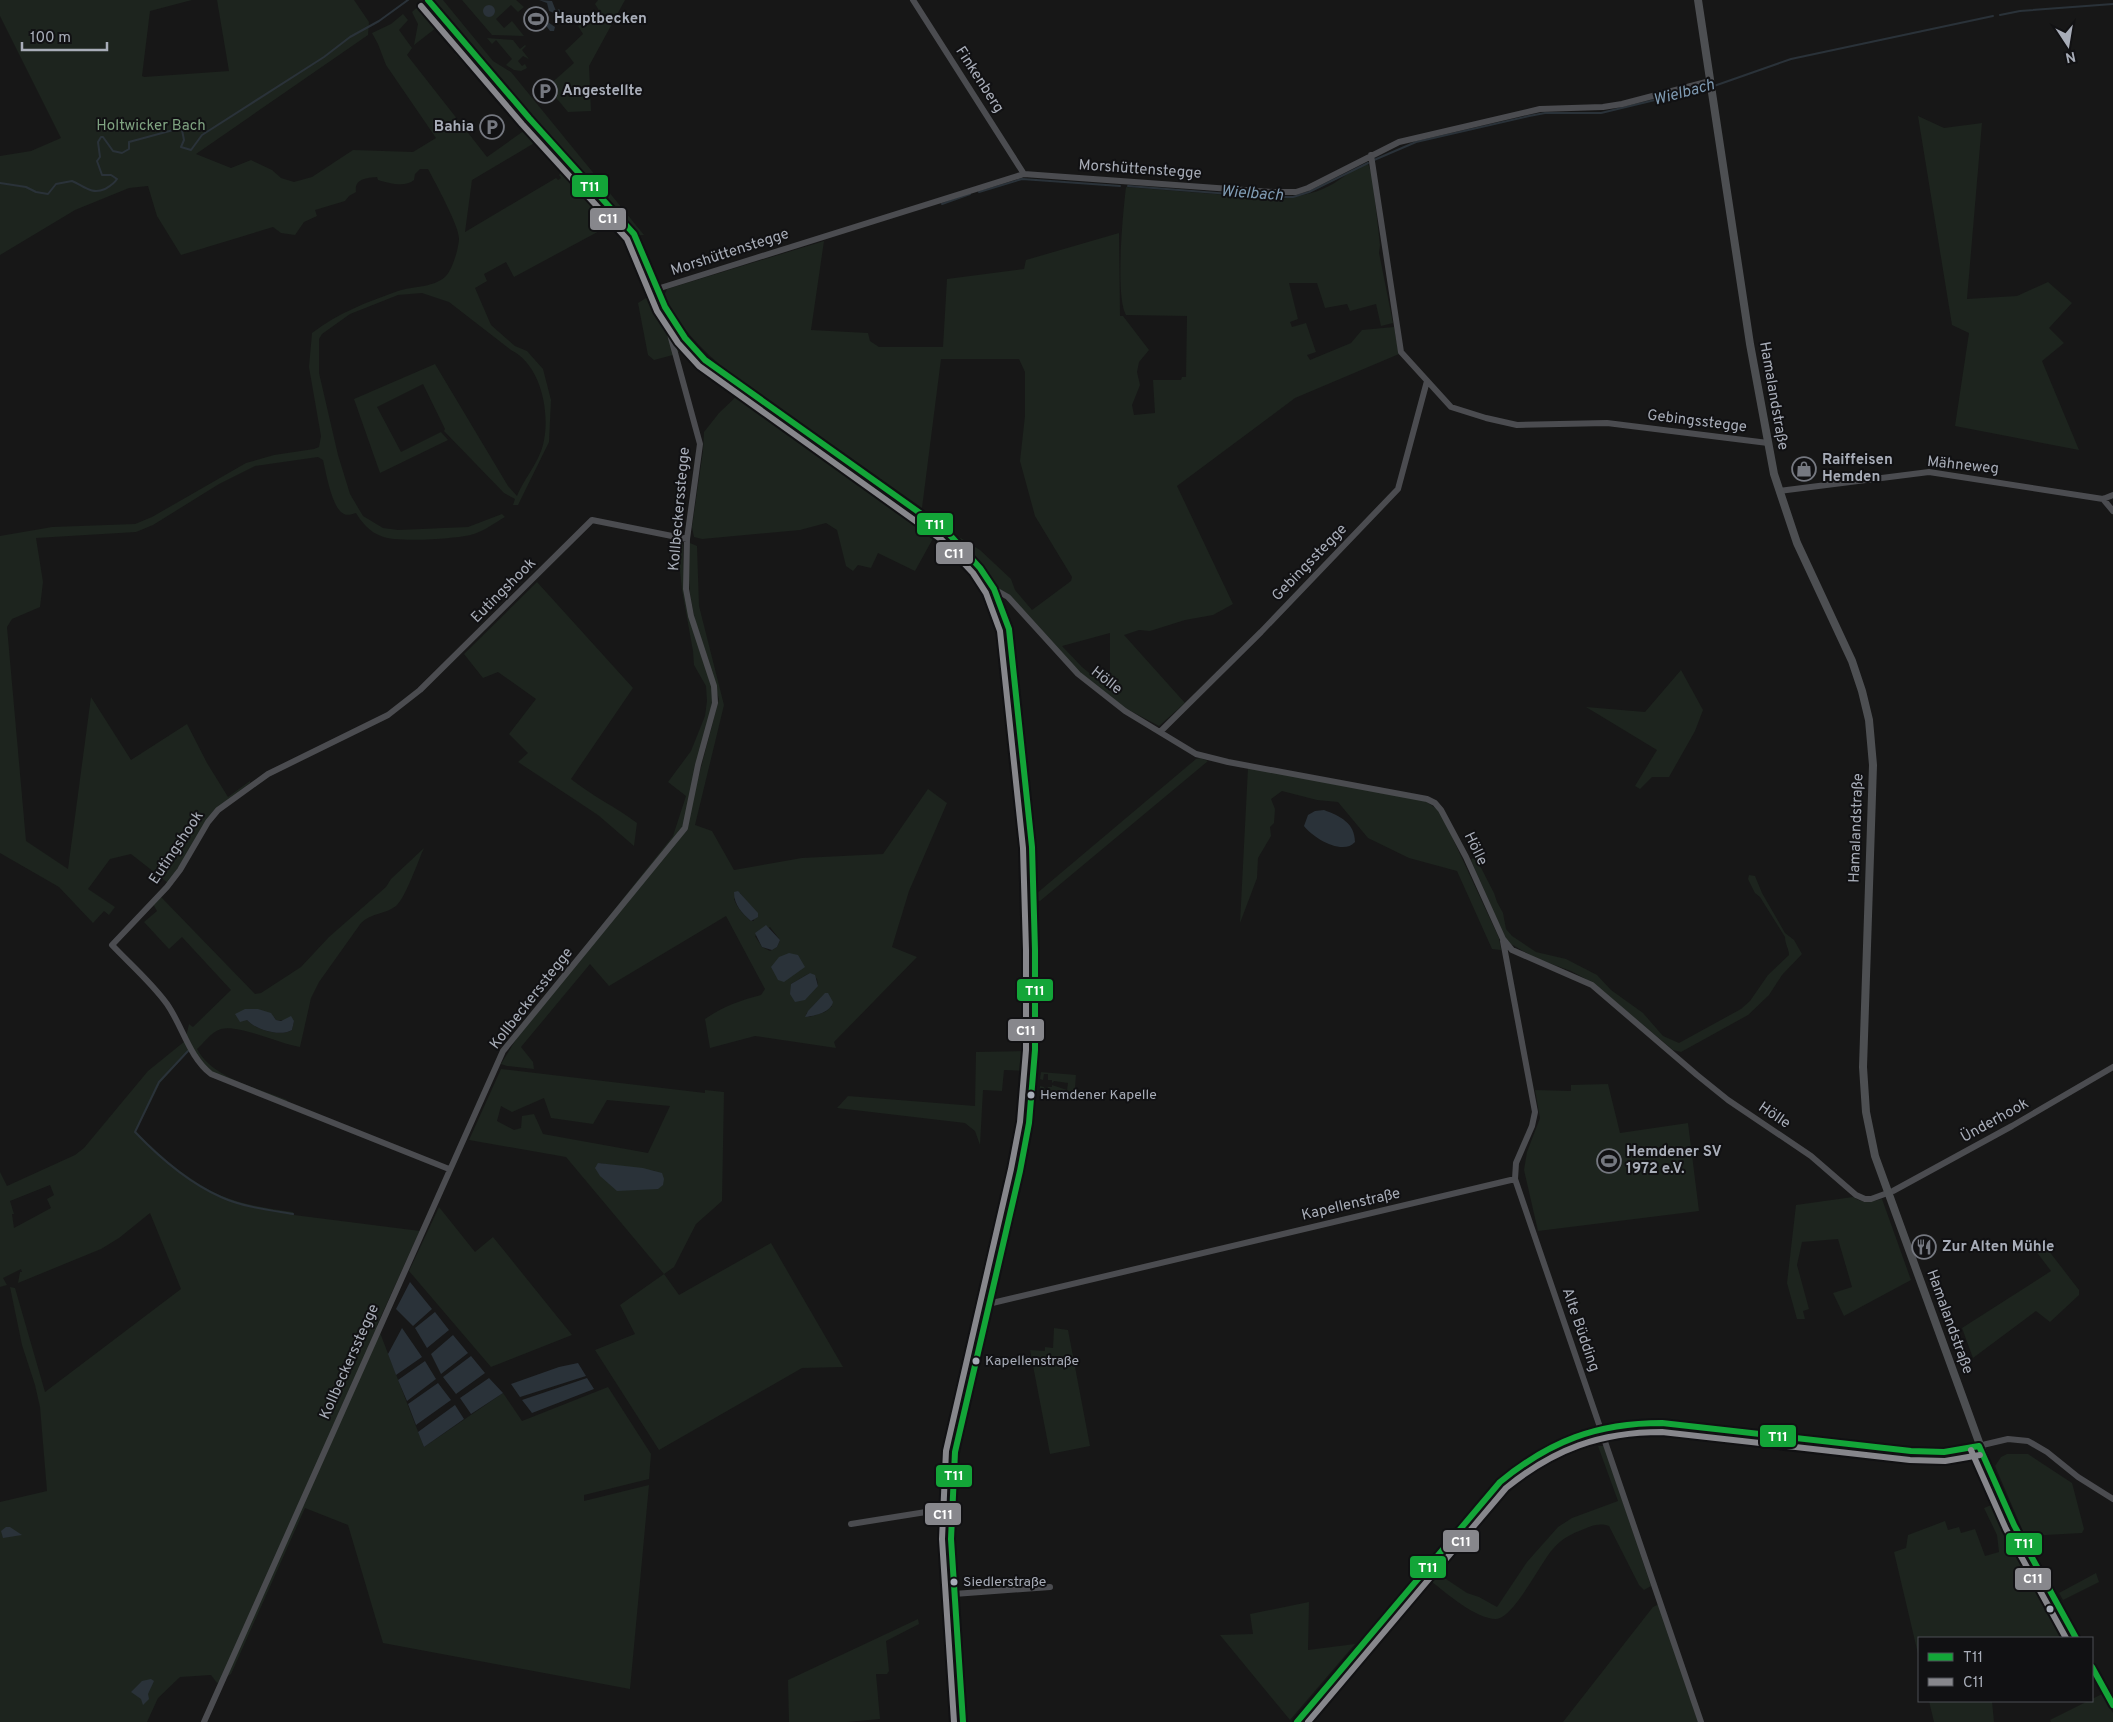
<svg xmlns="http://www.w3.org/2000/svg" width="2113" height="1722" viewBox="0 0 2113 1722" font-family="Overpass,sans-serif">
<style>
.green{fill:#1d241e;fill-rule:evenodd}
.water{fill:#2a3239}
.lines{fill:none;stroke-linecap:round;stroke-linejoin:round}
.stream{stroke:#2a3239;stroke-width:2}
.minor{stroke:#4b4c50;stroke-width:6}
.major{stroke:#4d4f52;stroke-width:8}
.bus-1-casing{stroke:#111113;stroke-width:10}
.bus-2-casing{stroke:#111113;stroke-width:10}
.bus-1{stroke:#13a538;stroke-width:6}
.bus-2{stroke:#87878c;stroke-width:6}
.bus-dot{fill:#a8adb8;stroke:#111113;stroke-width:2}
.labels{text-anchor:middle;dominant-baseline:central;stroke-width:4;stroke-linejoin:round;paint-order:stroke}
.bus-label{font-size:14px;fill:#a8adb8;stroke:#111113;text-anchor:start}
.poi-label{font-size:15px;font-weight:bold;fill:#a8adb8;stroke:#111113;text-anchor:start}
.street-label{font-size:15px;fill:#a8adb8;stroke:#111113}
.park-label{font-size:15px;fill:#7fa381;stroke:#111113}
.water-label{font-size:16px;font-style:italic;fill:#7f9bb3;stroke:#111113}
.line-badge{stroke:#111113;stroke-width:2}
.badge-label{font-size:14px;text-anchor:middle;font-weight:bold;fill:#fff}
</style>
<rect width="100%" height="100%" fill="#171717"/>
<path class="green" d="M0,0H192L150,11L142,76L144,77L229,71L217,0H354L369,22L368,35L196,154L231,168L251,160L272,170L281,178L294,182L312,177L353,150L413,152L436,138L386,65L378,44L372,33L391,24L403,14L408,20L399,30L412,48L407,55L487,157L525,130L455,54V48L461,43L453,34L446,40L436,28L414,45L418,24L412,12L425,0H443L493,61L511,72L644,235L630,236L616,222L514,277L506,262L484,274L487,281L475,288L491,325L515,346L527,351L543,369L551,400L549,442L518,505H513L515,499L504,493L444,431L445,429L423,384L377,407L401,452L441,432L448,440L380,473L354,399L435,364L508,486L517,496C525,477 541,460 544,440C550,410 540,364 511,350L449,302L422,293L398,295L350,314L322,334L319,339V373L338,455L350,494L363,516L383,528L398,530L468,527L502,514L505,517C494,523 486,530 474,534C458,539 396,543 381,536C370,532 362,523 356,513C352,514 348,516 344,514C332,509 326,472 323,460L318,457L255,466L219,484L153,525L136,532L36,538L43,582L40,607L12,619L7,627L26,841L68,869L91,697L131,760L187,724L207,763L228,797L250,781V783L217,808L168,883L131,854L110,859L88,889L115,907L109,915L104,911L93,923L59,887L0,853V536L52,527L135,524L152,517L246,463L274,455L314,449L319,447L321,436L309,367L312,333C338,313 367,302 398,291C413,286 432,288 445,277C452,271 459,248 459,238C459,226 435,182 428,169H420L415,174L414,180C405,188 389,183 378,180L377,177C366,178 354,179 356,192L349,196L345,201L315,210L317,216L304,222L295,235L281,233L273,227L181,255L157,216L148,186L129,188L75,210L0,255V156L31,151L61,138L0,16ZM536,142L563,171L559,175L561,178L558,180L556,178L465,232L472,180Z
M462,0H516L524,7L518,12L511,5L496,19L504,28L512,21L524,36L492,35Z
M598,0H625L589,66L591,111L568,112L547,87L574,63L565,51L583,34L578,26L587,18L590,21L600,12L595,4Z
M487,38L513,40L520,49L525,45L526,46L522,50L529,59L523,56L518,61L522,66L525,64L527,68L521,71L514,70L506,65L512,59L496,40L492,44Z
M1918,116L1944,128L1982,123L1967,299L2017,296L2048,282L2072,303L2049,328L2064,343L2042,361L2079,450L1955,426L1969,333L1952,325Z
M1368,164L1372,174L1380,245L1379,253L1393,323L1381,326L1376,304L1350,311L1347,304L1325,308L1317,283H1289L1298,319L1290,322L1292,327L1306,323L1316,352L1307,355L1310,360L1351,343L1362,330L1394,327L1399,354L1295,398L1177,486L1233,604L1213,615L1185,620L1150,631L1139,630L1124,635L1185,703L1159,726L1127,709L1079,673L1009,595L996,587L983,566L959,537L980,550L1011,579L1015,590L1032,610L1071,581L1072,577L1035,516L1020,461L1025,416V372L1019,359H941L922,508L725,369C698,346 680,327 664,296L667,289L824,241L811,330L868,333L870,341L879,347H943L947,279L1024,269L1026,260L1119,233L1120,316H1123L1149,350L1139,362L1137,372L1140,385L1132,405L1134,415L1155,413L1153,380H1181L1182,377H1186L1187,316L1126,315C1115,296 1123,212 1126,187L1279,199C1296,197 1314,194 1329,186C1343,179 1353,167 1368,164ZM1110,633V690L1082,667L1062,646Z
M658,296L681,350L673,355L654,360L648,355L638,303L646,298Z
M740,393L753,403L861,480L872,485L936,533L915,571L878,553L871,568L858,565L853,571L846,566L837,530L826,523L800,530L702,539L694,537L692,527L703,451L704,432L719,413Z
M677,541L683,543L684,583L713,688V699L696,786L719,699L696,626L690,594L687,551L690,543L697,546L699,606L724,705L695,825L712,831L734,870L802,858L883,854L928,789L947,803L909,891L892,947L917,957L834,1042L836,1048L755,1036L710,1048L705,1019C722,1007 741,1000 761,995L765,989L726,916L609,986L590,964L521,1047L533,1062L534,1069L507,1066L501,1064L518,1036L581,951L673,836L686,796L668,782L691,751L705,716L707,701L706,686L694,665L693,651L682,590ZM740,893L750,906L754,921H751C744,915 737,908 734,899ZM770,927L780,940L777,947L770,951L762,947L755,936ZM810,973L817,979L818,986L791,984ZM816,1003L832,1006L825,1012L809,1017L806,1014Z
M537,582L633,688L571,779C592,796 616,807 637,823L634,846L598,815L518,762L528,753L509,734L536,699L498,672L483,678L464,654Z
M1681,670L1703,710L1695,731L1669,777H1652L1640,789L1635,786L1657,750L1586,707L1645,712Z
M1200,758L1208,761L1040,901L1036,900V894L1196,759Z
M1248,768L1425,801L1440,811L1499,938L1501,950L1492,949L1457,871L1409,858L1368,838L1338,802L1317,800L1282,791L1271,799L1275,809L1274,823L1270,827L1271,836L1258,858L1257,878L1240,923Z
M424,848C418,861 406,897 396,906C386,914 371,913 361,923L319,982L311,998L300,1047C279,1044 239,1024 221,1029C211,1032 204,1043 197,1049C212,1078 258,1088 287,1100V1104L222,1078L204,1067L186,1037L189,1024L193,1027L231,990L182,937L169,949L144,922L157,911L153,904L161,897L255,994L261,993L301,967L329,937L386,887L391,879ZM274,1017L276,1020L294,1021L292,1030C280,1037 256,1030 247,1020Z
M1475,856L1494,893L1497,902L1503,913L1506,929L1512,936L1536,952L1566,959L1597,975L1611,990L1643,1013L1663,1036L1679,1043L1741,1009L1750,1001L1768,975L1789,955C1789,949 1785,944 1785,937L1760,897L1755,893L1748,879L1749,875L1755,876L1762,893L1785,933L1794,940L1802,954L1782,975L1769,995L1748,1015L1681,1052L1673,1050L1593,983L1571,971L1535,958L1511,944L1505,938L1471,860Z
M185,1041L190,1050L160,1083L136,1131C158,1155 192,1183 222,1196C244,1205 270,1209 293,1212L294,1215L420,1231L377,1325L424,1447L503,1393L522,1421L608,1387L651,1454L649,1479L584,1495V1501L649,1485L630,1689L383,1643L348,1525L305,1508L231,1674L217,1683L211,1675L180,1677L158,1698L147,1722H0V1502L47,1491L40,1407L35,1385L22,1345L10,1287L15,1288L45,1392L181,1289L150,1213L119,1238L101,1249L18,1283L20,1272H22L21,1269L3,1278L7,1285L0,1287V1172L7,1186L75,1155L84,1148L148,1071ZM50,1185L54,1195L47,1199L51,1208L14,1228L12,1214H14L10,1201Z
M1028,1051V1071L1004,1070L1002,1091L983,1090L980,1145L975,1131L965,1123L837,1108L848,1096L975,1106L976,1052Z
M501,1069L705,1093V1090L724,1092L722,1201L696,1224L674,1267L664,1274L679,1295L771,1243L843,1367L802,1368L659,1450L595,1350L635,1334L620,1305L664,1274L566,1157L469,1140ZM544,1098L551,1118L593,1124L607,1100L670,1106L648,1153L543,1134L534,1114L522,1116L521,1128L514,1130L497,1121L501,1106L512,1112ZM598,1163L655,1171L608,1183Z
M1041,1072L1076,1075L1074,1099L1039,1096L1040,1086L1044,1087L1046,1093L1048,1087H1052V1085L1067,1090L1068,1083L1054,1081L1052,1083V1080H1048V1074H1044L1043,1080L1040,1079Z
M1608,1084L1620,1133L1688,1123L1699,1211L1538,1231L1524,1170L1527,1152L1540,1118L1535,1090L1571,1091V1085Z
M1853,1197C1864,1204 1870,1202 1882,1199L1911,1280L1844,1316L1833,1293L1852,1287L1838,1239L1802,1242L1797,1265L1809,1309L1803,1311L1805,1319H1797L1787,1283L1796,1205Z
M439,1207L475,1252L493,1237L572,1335L491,1367L409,1271Z
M2037,1242H2042L2079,1290V1295L2050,1322L2036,1311L1973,1358L1962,1328L2051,1271L2032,1246Z
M1054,1328L1068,1330L1090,1446L1050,1454L1030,1350L1045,1351V1347L1053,1348Z
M1598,1446H1604L1651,1586L1644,1590L1639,1585L1609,1526C1600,1523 1593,1525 1584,1529C1571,1534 1561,1539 1552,1550C1540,1564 1513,1619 1496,1619C1476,1619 1446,1593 1431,1581L1437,1573L1467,1593L1479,1597L1497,1607L1527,1562L1558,1527L1572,1518L1618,1501Z
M2007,1454H2028L2072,1483L2084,1529L2082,1533L2025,1536L1995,1466L2001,1457Z
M1996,1503L2071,1638H1919V1658L1894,1552L1906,1548L1908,1535L1945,1521L1948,1530L1959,1527L1961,1533L1975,1529L1985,1556L1999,1552L1997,1535L1984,1508Z
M2096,1573L2099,1582L2063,1600L2059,1593Z
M1309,1602L1308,1650L1355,1644L1290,1720L1220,1635L1253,1634L1250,1614Z
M1659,1604L1698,1722H1563L1653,1607Z
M918,1619L919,1624L886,1641L889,1671L887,1674H876L880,1719L847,1722H789L788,1680Z
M2102,1694L2113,1713V1722H2051L2050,1720L2088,1701H2092V1699Z
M1929,1701H1992L1994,1722H1934Z"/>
<path class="water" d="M539,0L552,1L556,11L559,9L561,12L557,17L553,16L554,13L549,11L547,3Z
M483 11a6 6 0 1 1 12 0a6 6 0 1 1-12 0Z
M536,6L543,11L542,18L555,27L554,31H550L545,24C536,28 534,30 524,23L528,19L526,15Z
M1324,810C1340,816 1355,823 1355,842C1343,856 1313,838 1304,826L1308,815L1315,811Z
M738,891L758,913V917L751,921C742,913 734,905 734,892Z
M766,925L780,940L777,947L772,950L762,947L755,933Z
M789,953L798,955L805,967L784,982L778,980L771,967L779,957Z
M810,973L815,975L818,986L805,1000L795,1002L790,994L791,984Z
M825,993H828L833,1002C831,1012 815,1016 805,1017L808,1011Z
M245,1009H258L271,1013L276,1020L281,1021L291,1016L294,1021L292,1030C280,1037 256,1030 247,1020L240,1022L235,1014Z
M598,1163L643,1168L662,1173L664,1179L663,1185L658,1189L617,1191L600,1176L595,1168Z
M410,1282L432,1309L413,1326L396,1309Z
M435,1312L449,1330L427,1348L415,1328Z
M402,1328L422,1357L396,1375L388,1354Z
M453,1335L468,1353L441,1374L431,1354Z
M471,1356L485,1373L456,1394L443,1377Z
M425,1361L436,1379L407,1401L398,1380Z
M578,1363L586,1376L520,1397L511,1384L559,1367Z
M489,1378L503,1393L471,1414L460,1398Z
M587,1378L594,1389L532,1413L522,1400Z
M438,1383L451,1400L416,1425L408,1404Z
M455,1405L464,1419L424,1447L418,1432Z
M6,1527H10L22,1535L3,1538L1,1531Z
M151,1679L154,1681L148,1694L149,1699L143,1705L141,1699L131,1692L142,1681Z"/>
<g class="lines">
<path class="stream" d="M2000,15L2020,11L2113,4
M1714,86L1791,59L1993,16
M1374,160L1416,142L1529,116L1545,113H1601L1709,87
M0,183L26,187L36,192L48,194L56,184L72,181C84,186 91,195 105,189C110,186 114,184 117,179L111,175H102L97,161L100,157L98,142L101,137H103L113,151L122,153L129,149V142L177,129L182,130L184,140L181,147L191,150L202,135L324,57L350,37L379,21L408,0
M1128,186L1268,197H1293L1309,192L1368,163
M979,192L1022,179L1120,186
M942,204L970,194
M188,1051L159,1082L135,1132C159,1157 189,1183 221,1197C243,1207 269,1210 293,1214"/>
<path class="minor" d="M428,0L529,118L634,234L665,307L685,338L705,360L948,533L980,568L994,589L1009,629L1032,847L1035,950V1050L1029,1123L1020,1171L965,1404L955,1452L951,1508V1539L963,1722
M913,0L1024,174
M1371,155L1401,352L1451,407L1486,418L1517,425L1607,423L1768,443
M657,289L1024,174L1273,192H1296L1308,188L1399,142L1540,109L1603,107L1622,104L1710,81
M1779,491L1929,472L2103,499L2113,495
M2103,499L2113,511
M994,589L1008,597L1078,674L1125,711L1196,754L1228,762L1427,799L1435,803L1441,810L1466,857L1503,939L1512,950L1592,985L1697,1075L1728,1100L1811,1156L1856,1195L1865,1199H1871L1893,1191L2012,1126L2113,1067
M1160,732L1261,632L1398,489L1427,381
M1503,941L1535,1112L1532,1126L1516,1163L1515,1179L1701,1722
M449,1169L211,1074C189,1057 183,1027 167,1004C152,983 130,964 112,945L167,887L180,870L208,822L218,810L268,774L388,715L420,690L592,520L687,539
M988,1304L1515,1179
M851,1524L951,1508
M954,1594L1050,1587
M204,1722L503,1051L685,828L698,765L715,703L714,686L691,616L686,589L687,539L700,444L671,338L666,311
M1297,1722L1500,1482C1541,1445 1592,1423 1648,1423C1684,1422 1721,1430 1757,1434C1815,1441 1875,1449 1934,1452L1957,1451L2008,1439L2028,1441L2047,1452L2078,1477L2113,1499"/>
<path class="major" d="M1698,0L1750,344L1774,474L1797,543L1852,661L1862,691L1869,720L1873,765L1863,1067L1866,1112L1875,1156L1988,1467L2014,1525L2076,1638
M2092,1667L2113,1705"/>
<g class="bus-1-casing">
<path id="bus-1" d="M428,0L529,118L634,234L665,307L685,338L705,360L948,533L980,568L994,589L1009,629L1032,847L1035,950V1050L1029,1123L1020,1171L955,1452L951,1539L963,1722
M1979,1446L2014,1525L2076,1638
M2092,1667L2113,1705
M1297,1722L1500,1482C1550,1441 1597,1423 1662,1423L1911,1451L1944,1452L1979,1446"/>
</g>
<g class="bus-2-casing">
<path id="bus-2" d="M421,6L522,124L627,239L657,311L678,343L699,366L942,540L973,573L986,593L1000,631L1023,848L1026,950V1050L1020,1122L1011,1169L946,1451L942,1539L954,1722
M1971,1450L2006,1529L2066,1638
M1308,1722L1506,1488C1554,1449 1600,1432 1662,1432L1910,1460L1945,1461L1980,1455"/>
</g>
<use href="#bus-1" class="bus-1"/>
<use href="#bus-2" class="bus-2"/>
</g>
<defs>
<g id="stadium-ring" transform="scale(1.25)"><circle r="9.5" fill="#111113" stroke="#757880" stroke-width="1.5"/><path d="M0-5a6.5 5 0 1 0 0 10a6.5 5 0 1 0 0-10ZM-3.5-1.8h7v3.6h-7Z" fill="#757880"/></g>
<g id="parking-ring" transform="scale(1.25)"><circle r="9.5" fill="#111113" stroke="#757880" stroke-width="1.5"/><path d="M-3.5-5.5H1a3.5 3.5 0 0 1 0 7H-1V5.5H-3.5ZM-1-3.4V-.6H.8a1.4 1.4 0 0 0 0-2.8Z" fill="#757880"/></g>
<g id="shop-ring" transform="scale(1.25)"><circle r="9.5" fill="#111113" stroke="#757880" stroke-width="1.5"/><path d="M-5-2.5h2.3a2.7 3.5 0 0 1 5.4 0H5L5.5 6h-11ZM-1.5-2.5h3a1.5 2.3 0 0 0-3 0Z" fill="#757880"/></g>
<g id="restaurant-ring" transform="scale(1.25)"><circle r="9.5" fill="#111113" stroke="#757880" stroke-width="1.5"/><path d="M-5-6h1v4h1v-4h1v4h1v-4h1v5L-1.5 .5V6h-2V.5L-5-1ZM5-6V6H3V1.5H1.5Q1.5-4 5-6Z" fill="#757880"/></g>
</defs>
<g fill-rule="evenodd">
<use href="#stadium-ring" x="536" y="19"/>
<use href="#parking-ring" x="545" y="91"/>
<use href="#parking-ring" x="492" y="127"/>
<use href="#shop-ring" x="1804" y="469"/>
<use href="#stadium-ring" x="1609" y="1161"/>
<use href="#restaurant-ring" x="1924" y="1247"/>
</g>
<g class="bus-dot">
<circle cx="1031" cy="1095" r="4.5"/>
<circle cx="976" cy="1361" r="4.5"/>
<circle cx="954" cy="1582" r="4.5"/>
<circle cx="2050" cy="1609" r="4.5"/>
</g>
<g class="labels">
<g class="bus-label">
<text x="1040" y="1095">Hemdener Kapelle</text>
<text x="985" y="1361">Kapellenstraße</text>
<text x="963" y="1582">Siedlerstraße</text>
</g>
<g class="poi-label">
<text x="554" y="19">Hauptbecken</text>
<text x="562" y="91">Angestellte</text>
<text x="474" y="127" text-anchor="end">Bahia</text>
<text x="1822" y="460">Raiffeisen<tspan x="1822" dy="17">Hemden</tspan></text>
<text x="1626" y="1152">Hemdener SV<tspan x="1626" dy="17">1972 e.V.</tspan></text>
<text x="1942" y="1247">Zur Alten Mühle</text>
</g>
<g class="street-label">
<text transform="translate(979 80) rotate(57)">Finkenberg</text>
<text transform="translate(1140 170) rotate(4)">Morshüttenstegge</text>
<text transform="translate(730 253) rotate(-18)">Morshüttenstegge</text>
<text transform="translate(1773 396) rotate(80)">Hamalandstraße</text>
<text transform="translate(1697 422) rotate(7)">Gebingsstegge</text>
<text transform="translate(1963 466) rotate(6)">Mähneweg</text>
<text transform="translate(680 509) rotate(-85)">Kollbeckersstegge</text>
<text transform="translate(1310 563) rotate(-46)">Gebingsstegge</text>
<text transform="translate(504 591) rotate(-45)">Eutingshook</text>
<text transform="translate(1106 681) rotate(38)">Hölle</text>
<text transform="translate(1857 828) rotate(-88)">Hamalandstraße</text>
<text transform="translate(177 848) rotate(-56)">Eutingshook</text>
<text transform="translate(1475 849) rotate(64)">Hölle</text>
<text transform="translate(532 999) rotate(-52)">Kollbeckersstegge</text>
<text transform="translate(1774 1116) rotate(34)">Hölle</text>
<text transform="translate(1995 1121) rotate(-29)">Ünderhook</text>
<text transform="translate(1351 1205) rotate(-13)">Kapellenstraße</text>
<text transform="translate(1949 1322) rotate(70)">Hamalandstraße</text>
<text transform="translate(1580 1330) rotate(71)">Alte Büdding</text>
<text transform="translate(350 1362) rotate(-66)">Kollbeckersstegge</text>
</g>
<g class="park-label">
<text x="151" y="126">Holtwicker Bach</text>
</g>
<g class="water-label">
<text transform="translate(1684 93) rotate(-15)">Wielbach</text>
<text transform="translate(1252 194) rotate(4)">Wielbach</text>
</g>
</g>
<g class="line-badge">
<rect x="571" y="174" width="38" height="24" rx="5" fill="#13a538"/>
<rect x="589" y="207" width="38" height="24" rx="5" fill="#87878c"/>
<rect x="916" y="512" width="38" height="24" rx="5" fill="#13a538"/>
<rect x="935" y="541" width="39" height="24" rx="5" fill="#87878c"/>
<rect x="1016" y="978" width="38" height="24" rx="5" fill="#13a538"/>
<rect x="1007" y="1018" width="38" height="24" rx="5" fill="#87878c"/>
<rect x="1759" y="1424" width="38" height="24" rx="5" fill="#13a538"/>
<rect x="935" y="1464" width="38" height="24" rx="5" fill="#13a538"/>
<rect x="924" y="1502" width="38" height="24" rx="5" fill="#87878c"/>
<rect x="1442" y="1529" width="38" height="24" rx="5" fill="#87878c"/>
<rect x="2005" y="1532" width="38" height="24" rx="5" fill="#13a538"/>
<rect x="1409" y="1555" width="38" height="24" rx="5" fill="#13a538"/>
<rect x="2014" y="1567" width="38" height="24" rx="5" fill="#87878c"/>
</g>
<g class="badge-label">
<text x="590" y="191">T11</text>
<text x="608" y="223">C11</text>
<text x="935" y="529">T11</text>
<text x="954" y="558">C11</text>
<text x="1035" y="995">T11</text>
<text x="1026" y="1035">C11</text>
<text x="1778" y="1441">T11</text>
<text x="954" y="1480">T11</text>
<text x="943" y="1519">C11</text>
<text x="1461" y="1546">C11</text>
<text x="2024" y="1548">T11</text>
<text x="1428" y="1572">T11</text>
<text x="2033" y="1583">C11</text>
</g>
<rect x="1918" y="1637" width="175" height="65" fill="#111113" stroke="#4d4f55"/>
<rect x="1928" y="1653" width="25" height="8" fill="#13a538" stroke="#4d4f55"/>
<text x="1963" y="1662" font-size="15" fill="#a8adb8">T11</text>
<rect x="1928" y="1678" width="25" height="8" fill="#87878c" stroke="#4d4f55"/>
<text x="1963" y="1687" font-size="15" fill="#a8adb8">C11</text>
<g transform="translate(2068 45) rotate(168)" stroke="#111113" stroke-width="4" paint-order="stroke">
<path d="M0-4L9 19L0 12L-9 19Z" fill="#a8adb8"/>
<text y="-8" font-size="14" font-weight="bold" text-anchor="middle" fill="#a8adb8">N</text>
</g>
<path d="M22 42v8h85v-8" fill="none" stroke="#a8adb8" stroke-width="2.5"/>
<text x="30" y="42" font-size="15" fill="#a8adb8" stroke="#111113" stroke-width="4" paint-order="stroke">100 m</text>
</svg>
